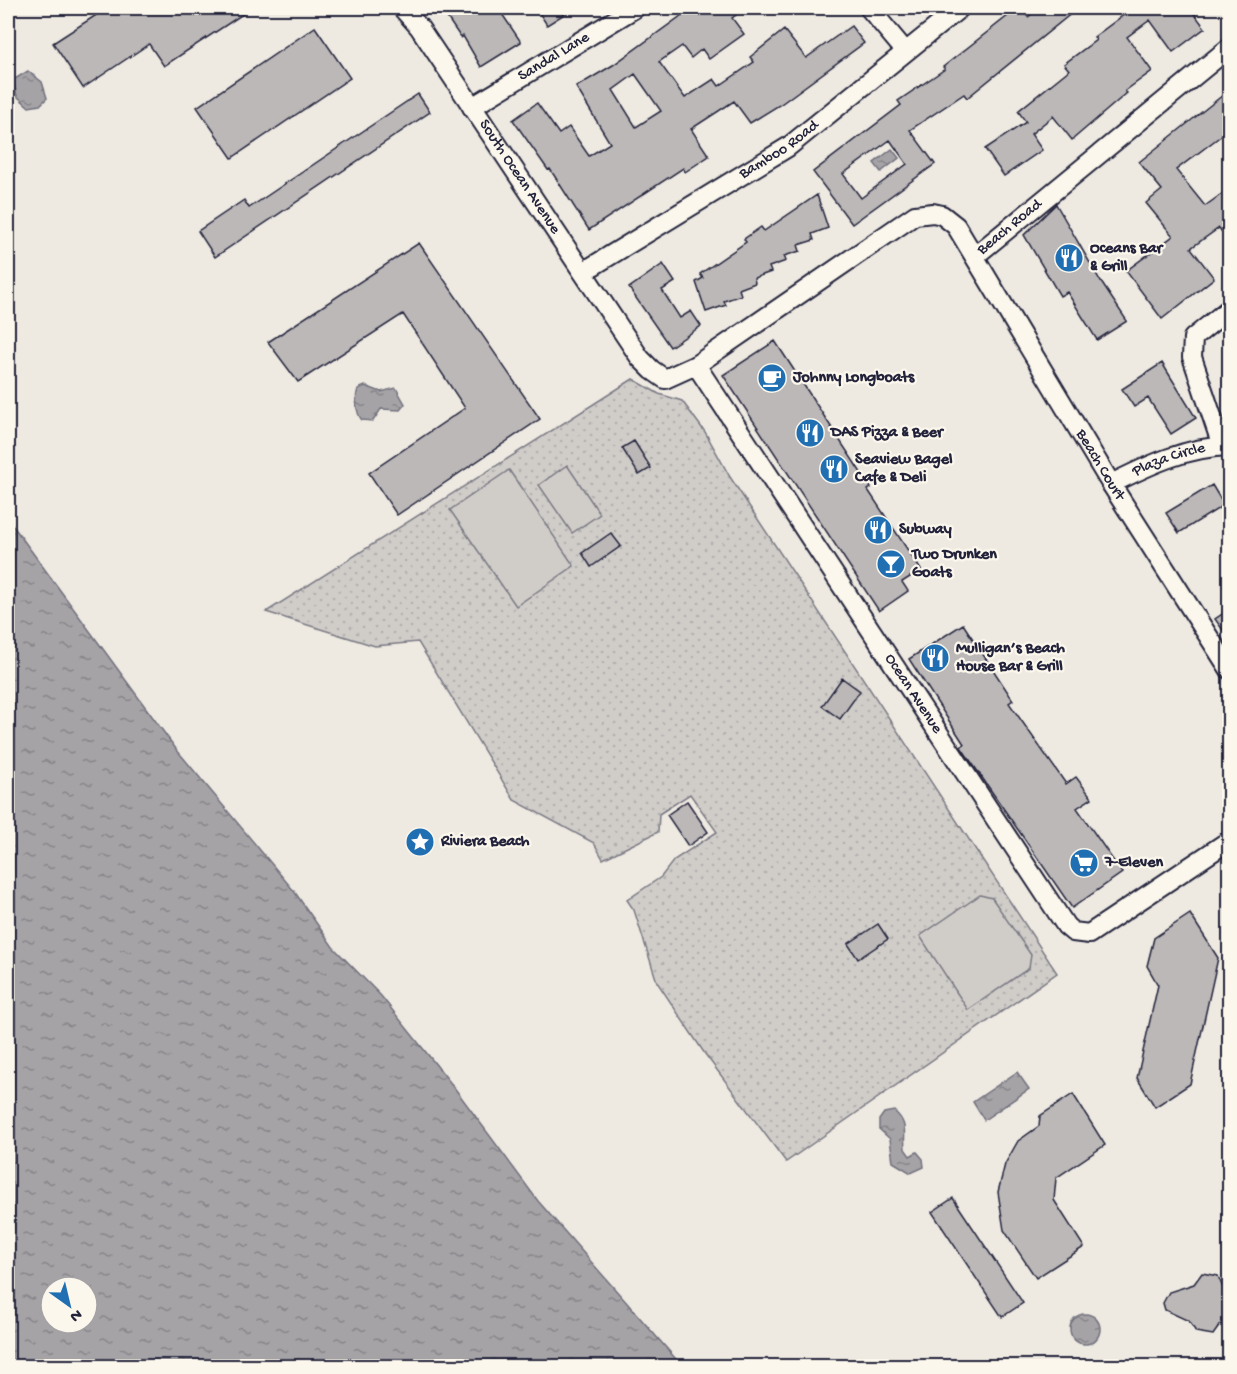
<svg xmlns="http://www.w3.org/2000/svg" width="1237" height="1374" viewBox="0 0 1237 1374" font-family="'Gochi Hand',sans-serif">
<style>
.grass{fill:url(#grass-dots);stroke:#797882;stroke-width:1.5}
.garden{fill:#d0cdc9;stroke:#797882;stroke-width:1.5}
.water{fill:url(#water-ripples);stroke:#716f7c;stroke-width:1.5;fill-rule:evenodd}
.building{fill:#bcb8b8;stroke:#22223b;stroke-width:1.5;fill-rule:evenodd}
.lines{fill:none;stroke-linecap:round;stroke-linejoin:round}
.minor-casing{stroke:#22223b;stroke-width:22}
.minor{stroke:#fbf7ec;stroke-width:18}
.labels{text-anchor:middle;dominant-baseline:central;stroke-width:4.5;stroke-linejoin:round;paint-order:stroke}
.street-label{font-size:16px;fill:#22223b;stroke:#fbf7ec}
.poi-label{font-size:16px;font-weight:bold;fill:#22223b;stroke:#fbf7ec;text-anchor:start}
</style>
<defs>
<pattern id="grass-dots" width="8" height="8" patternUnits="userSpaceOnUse" patternTransform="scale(1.5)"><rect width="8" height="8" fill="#d0cdc9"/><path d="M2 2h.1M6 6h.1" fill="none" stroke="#b2b0ae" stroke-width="1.8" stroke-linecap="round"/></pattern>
<pattern id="water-ripples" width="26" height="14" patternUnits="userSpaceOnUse" patternTransform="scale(1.5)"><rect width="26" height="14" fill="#a6a3a7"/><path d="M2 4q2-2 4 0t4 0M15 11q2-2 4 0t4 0" fill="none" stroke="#878489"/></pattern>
</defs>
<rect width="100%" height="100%" fill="#eeeae2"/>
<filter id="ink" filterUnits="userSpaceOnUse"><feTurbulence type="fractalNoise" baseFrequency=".0167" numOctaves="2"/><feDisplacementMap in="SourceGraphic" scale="12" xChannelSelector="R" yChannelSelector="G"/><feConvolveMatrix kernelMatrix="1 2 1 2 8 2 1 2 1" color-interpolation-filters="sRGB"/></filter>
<g filter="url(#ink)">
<path class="grass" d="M633,379L659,394L682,401L705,432L730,477L1057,973L786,1162L705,1054L657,982L634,910L627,900L661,877L674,860L717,832L690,794L659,814L658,832L603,859L594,843L514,800L418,642L375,646L266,612Z"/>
<path class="garden" d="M567,465L600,514L572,533L539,485Z
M509,470L574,566L516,606L450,510Z
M980,895L992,898L1031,955L1029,968L968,1010L920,936Z"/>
<path class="water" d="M28,71L42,82L47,98L40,105L29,107L17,96L13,80Z
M892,149L899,158L881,172L874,163Z
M365,386L381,392L396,388L405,404L400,410L381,409L373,421L362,420C356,414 355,397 358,389Z
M8,519L176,749L294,891L333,947L381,996L453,1086L538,1201L682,1366H8ZM51,1287H87V1323H51Z
M1017,1072L1029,1089L984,1120L973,1102Z
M894,1111C909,1124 903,1132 905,1149L910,1156L917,1152L923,1159L924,1167L911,1173L893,1162L890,1139L879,1129V1120L884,1113Z
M1070 1329a15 15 0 1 1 30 0a15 15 0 1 1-30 0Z"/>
<path class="building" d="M107,8H252L164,66L149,44L83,88L53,43Z
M459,8H498L521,42L481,67L463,36L461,38L446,16Z
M536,8H574L547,25Z
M692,8H746L732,18L744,34L709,59L702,49L691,58L682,46L659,62L685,98L714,79L719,86L754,62L750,57L784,30L806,58L851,26L864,43L781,104L750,123L734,101L691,129L709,156L685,172L683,168L589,230L550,169L548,170L513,120L537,103L559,134L569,127L589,156L610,143L576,87L613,65ZM635,74L661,111L636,127L613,90Z
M1018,8L1028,17L1039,8H1078L967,98L964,94L910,130L935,164L852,224L813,172L901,105L898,101L945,69L943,67ZM890,140L907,164L861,198L843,174Z
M1133,8H1190L1205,28L1173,52L1150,20L1127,37L1152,71L1125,91L1127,93L1072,140L1053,116L1031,134L1042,150L1004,176L985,149L1026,122L1018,111L1069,70L1064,64L1096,40L1094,37Z
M315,27L350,78L232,158L197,107Z
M418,94L430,112L215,257L198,231L244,200L249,208Z
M1223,95L1230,104V129L1176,170L1205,206L1230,188V243L1219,228L1191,248L1214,278L1162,319L1126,271L1173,236L1146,203L1162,190L1139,162Z
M817,195L828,228L812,234L814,240L798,245L800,251L784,256L786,261L769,267L771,272L754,278L755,283L739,289L741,295L724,301L726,305L706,312L696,282L703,278L700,274L746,242L744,239L761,227L764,231Z
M1056,204L1101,282L1127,321L1097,340L1067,292L1060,296L1024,235Z
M419,243L540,419L397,515L369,473L465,408L403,314L298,382L268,342Z
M663,264L675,282L662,290L680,318L691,311L701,326L670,347L629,288Z
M775,341L871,488L868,490L921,570L902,582L908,591L879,611L723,375Z
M1162,363L1196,418L1171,434L1148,398L1134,407L1122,389Z
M634,441L651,468L639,475L622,448Z
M1212,485L1224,505L1179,533L1166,513Z
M611,533L621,546L591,567L582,553Z
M1230,609V640L1215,619Z
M963,624L1013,700L1009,703L1066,784L1076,777L1092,798L1077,808L1122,873L1072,908L961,747L964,744L909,659Z
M842,678L860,691L840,719L822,706Z
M687,801L708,832L688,846L667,815Z
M1190,914L1218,958L1190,1084L1155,1107L1137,1078L1158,985L1147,966L1154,938Z
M878,924L888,939L858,959L848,944Z
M1073,1094L1105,1145L1056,1178L1054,1200L1084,1247L1036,1278L1004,1230L998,1192L1005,1164L1018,1141L1039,1126L1040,1116Z
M953,1198L1023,1303L1002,1317L932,1212Z
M1202,1273L1218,1276L1223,1288L1230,1290V1322L1220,1325L1213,1335L1196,1332L1189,1321L1165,1310L1163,1303L1169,1292L1194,1284Z"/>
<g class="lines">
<g class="minor-casing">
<g id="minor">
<path id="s1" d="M402,8L419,27L640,358L652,370L665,379L696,365L915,215L933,213L942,215L956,226L1111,484L1230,670"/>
<path d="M869,8L905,51"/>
<path id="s2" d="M472,107L635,8"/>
<path id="s3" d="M975,256L1230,47"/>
<path id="s4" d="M583,272L788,147L960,8"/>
<path id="s5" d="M696,365L1066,926L1073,932L1089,934L1230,840"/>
<path d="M1222,446L1192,357L1193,338L1230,308"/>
<path id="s6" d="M1111,484C1149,465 1186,447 1230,446"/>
</g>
</g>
<use href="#minor" class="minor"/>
</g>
</g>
<defs>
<g id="restaurant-disc" transform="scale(1.5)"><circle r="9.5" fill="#1f6fb2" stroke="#fbf7ec"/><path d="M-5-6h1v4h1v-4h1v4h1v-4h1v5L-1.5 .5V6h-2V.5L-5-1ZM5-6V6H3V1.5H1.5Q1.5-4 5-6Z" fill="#fff"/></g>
<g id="cafe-disc" transform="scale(1.5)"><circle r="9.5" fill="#1f6fb2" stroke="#fbf7ec"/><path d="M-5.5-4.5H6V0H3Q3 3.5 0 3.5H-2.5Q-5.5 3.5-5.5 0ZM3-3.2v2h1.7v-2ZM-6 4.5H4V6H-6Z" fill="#fff"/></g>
<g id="bar-disc" transform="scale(1.5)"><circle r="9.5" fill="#1f6fb2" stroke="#fbf7ec"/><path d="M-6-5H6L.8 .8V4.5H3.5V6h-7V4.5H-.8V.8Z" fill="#fff"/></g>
<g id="sight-disc" transform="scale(1.5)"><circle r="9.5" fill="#1f6fb2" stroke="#fbf7ec"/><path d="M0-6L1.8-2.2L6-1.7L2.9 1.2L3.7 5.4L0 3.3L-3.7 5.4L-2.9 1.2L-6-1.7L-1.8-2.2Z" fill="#fff"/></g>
<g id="supermarket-disc" transform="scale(1.5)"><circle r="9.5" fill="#1f6fb2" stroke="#fbf7ec"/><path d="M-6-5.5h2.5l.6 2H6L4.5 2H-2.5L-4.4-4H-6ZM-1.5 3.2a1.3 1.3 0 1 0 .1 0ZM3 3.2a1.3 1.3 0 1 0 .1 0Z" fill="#fff"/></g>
</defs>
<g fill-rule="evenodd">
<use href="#restaurant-disc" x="1069" y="258"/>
<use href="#cafe-disc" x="772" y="378"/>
<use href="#restaurant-disc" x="810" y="433"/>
<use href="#restaurant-disc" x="834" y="469"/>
<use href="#restaurant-disc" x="878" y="530"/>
<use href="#bar-disc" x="891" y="564"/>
<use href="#restaurant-disc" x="935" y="658"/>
<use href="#sight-disc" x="420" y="842"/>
<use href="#supermarket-disc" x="1084" y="863"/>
</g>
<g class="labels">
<g class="street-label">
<text stroke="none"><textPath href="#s2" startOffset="96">Sandal Lane</textPath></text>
<text stroke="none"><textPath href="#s4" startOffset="231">Bamboo Road</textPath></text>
<text stroke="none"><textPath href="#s1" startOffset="206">South Ocean Avenue</textPath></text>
<text stroke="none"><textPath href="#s3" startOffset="45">Beach Road</textPath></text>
<text stroke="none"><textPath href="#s6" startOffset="63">Plaza Circle</textPath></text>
<text stroke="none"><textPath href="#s1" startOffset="1080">Beach Court</textPath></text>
<text stroke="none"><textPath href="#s5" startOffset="394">Ocean Avenue</textPath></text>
</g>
<g class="poi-label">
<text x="1090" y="249">Oceans Bar<tspan x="1090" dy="18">&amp; Grill</tspan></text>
<text x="793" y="378">Johnny Longboats</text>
<text x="831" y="433">DAS Pizza &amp; Beer</text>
<text x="855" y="460">Seaview Bagel<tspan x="855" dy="18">Cafe &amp; Deli</tspan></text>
<text x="899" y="530">Subway</text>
<text x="912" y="555">Two Drunken<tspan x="912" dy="18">Goats</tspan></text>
<text x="956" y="649">Mulligan’s Beach<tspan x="956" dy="18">House Bar &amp; Grill</tspan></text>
<text x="441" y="842">Riviera Beach</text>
<text x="1105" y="863">7-Eleven</text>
</g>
</g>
<rect width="1237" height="1374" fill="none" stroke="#fbf7ec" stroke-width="30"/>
<rect x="15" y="15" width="1207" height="1344" fill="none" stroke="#22223b" stroke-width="2" filter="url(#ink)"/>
<g transform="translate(69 1305) rotate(146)"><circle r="28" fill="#fbf7ec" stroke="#a4a2a5" stroke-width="1.5"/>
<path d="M0-4.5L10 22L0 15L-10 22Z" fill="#1f6fb2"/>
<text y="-9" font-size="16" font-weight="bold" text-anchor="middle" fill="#22223b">N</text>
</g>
</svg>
